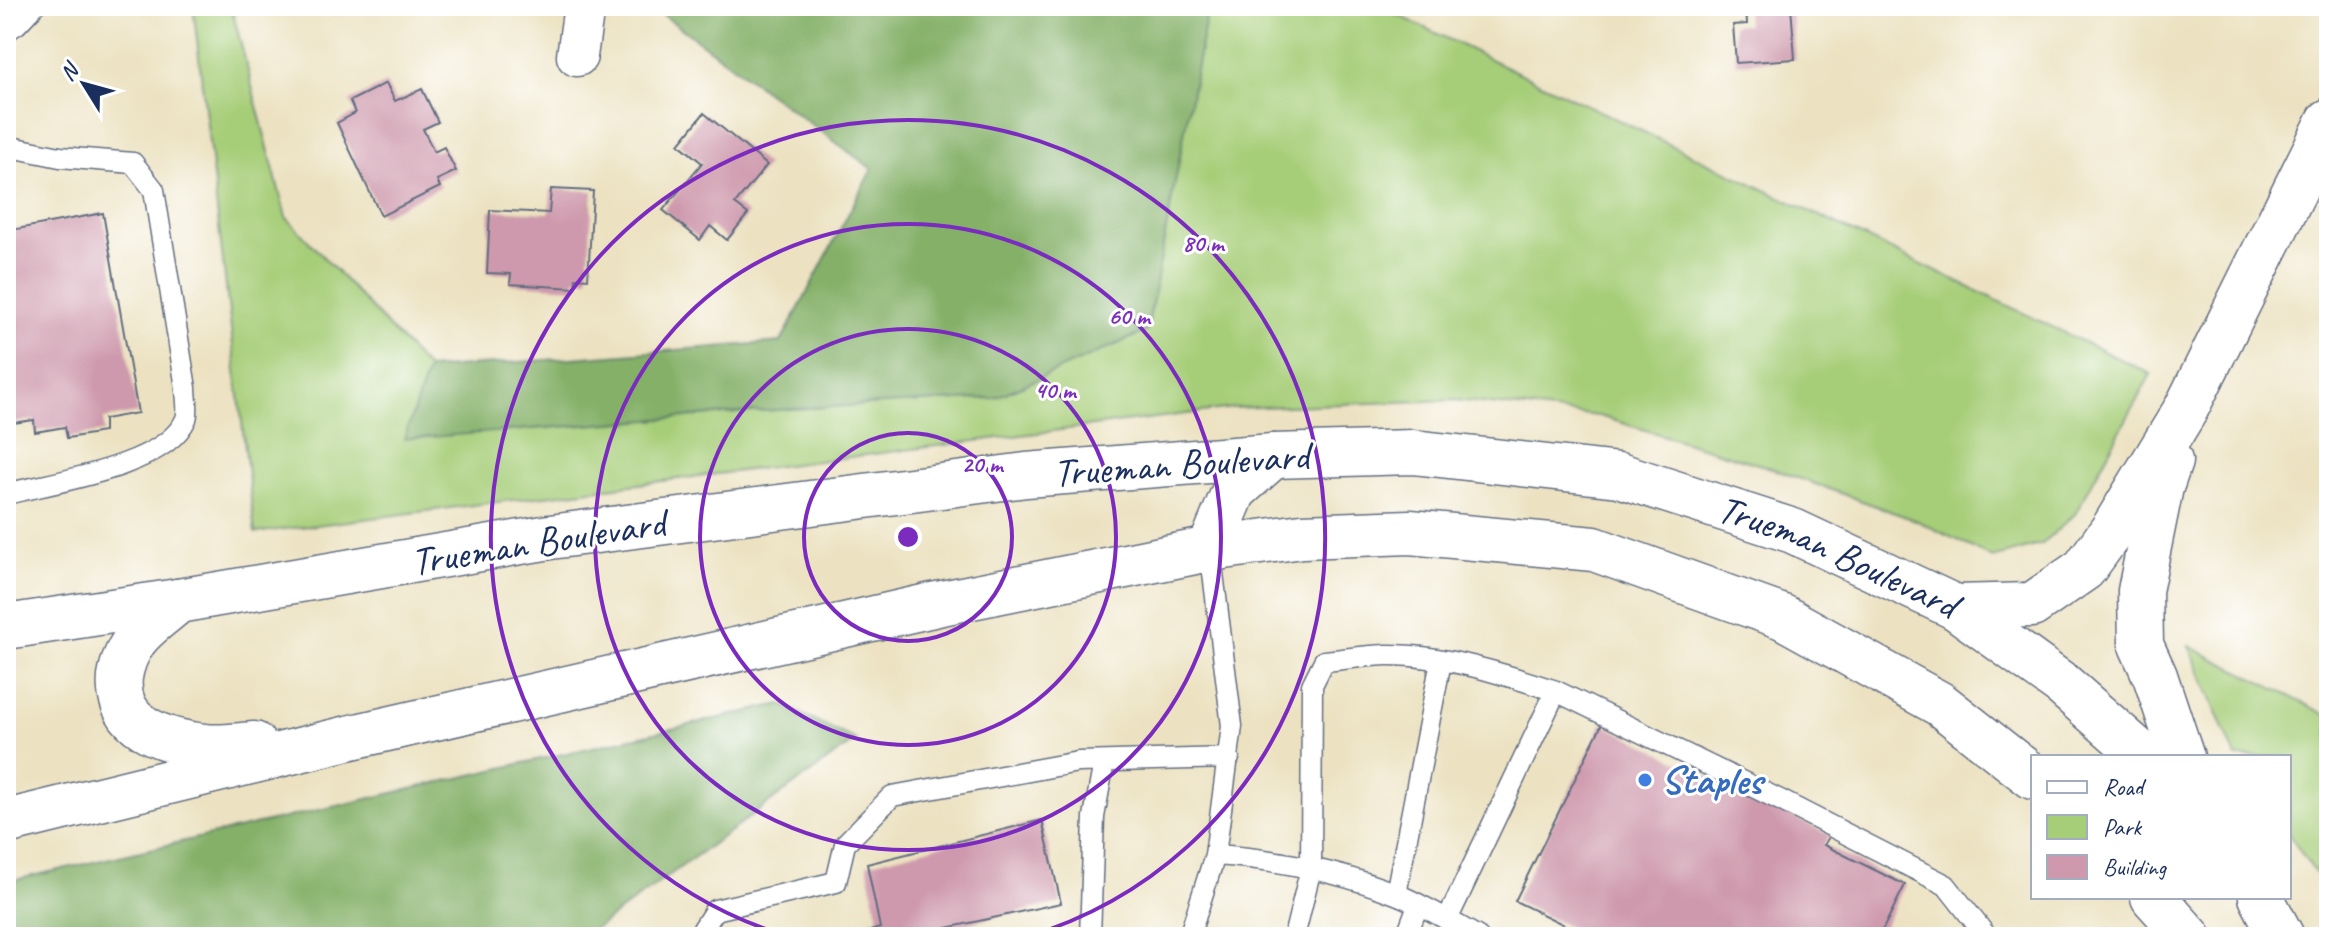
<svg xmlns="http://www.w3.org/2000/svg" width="2335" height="943" viewBox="0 0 2335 943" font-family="Caveat,sans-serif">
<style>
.green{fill:#a6cd77;stroke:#607e6a;stroke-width:2}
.forest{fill:#84b068;stroke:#507063;stroke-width:2}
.building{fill:#ce99ac}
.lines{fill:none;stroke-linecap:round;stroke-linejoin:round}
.lane-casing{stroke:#646e81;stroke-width:23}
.street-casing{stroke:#646e81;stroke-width:43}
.secondary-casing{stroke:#646e81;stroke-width:47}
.lane{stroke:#fff;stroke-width:20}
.street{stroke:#fff;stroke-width:40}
.secondary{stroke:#fff;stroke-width:44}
.ring{fill:none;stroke:#7b2cbf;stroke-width:4}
.shop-dot{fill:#3f7fe0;stroke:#fff;stroke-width:3}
.labels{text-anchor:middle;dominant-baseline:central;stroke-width:6;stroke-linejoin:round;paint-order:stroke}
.street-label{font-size:40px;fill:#1b2f5e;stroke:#fff}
.shop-label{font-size:40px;font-weight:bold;fill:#366cbe;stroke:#fff;text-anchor:start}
.centre{fill:#7b2cbf;stroke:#fff;stroke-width:4}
.ring-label{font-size:24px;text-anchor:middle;font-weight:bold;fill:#7b2cbf;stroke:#fff;stroke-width:6;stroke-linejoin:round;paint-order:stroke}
</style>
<rect width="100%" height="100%" fill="#fff"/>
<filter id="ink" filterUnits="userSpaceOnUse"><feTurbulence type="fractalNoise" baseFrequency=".0125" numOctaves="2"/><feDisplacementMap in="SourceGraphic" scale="16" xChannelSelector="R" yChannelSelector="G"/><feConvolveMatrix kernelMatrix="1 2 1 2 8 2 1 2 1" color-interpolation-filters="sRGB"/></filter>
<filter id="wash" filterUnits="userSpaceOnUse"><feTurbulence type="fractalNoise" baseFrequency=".006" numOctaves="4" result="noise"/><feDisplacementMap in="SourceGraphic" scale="32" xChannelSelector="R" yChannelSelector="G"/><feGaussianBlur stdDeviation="1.8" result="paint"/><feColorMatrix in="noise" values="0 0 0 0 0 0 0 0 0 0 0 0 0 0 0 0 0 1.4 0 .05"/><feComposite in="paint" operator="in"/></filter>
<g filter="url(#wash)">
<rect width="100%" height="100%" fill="#ece2c1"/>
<path class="green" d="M193,6H231L286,217L428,369L405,438L790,409L994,398L1147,331L1208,6H1379L2151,374L2075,514L2042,544L1993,558L1920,522L1768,467L1599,416L1454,400L1233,408L255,533Z
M2189,646L2329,716V885L2314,871L2289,835V757H2236Z"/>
<path class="forest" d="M651,6H1208L1147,331L994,398L790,409L404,439L428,369L781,342L872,169Z
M780,704L856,740L584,937H6V882Z"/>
<g id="blocks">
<path class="building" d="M1746,6H1791L1795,59L1736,63L1733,25L1747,24Z
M386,83L395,101L422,89L438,122L423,129L434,152L444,147L456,171L437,180L440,187L381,216L337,123L355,113L350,101Z
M704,113L767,165L735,204L748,214L727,240L710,226L700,240L663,210L702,163L679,144Z
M551,189L593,191L588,279L576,278L575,288L510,284L511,274L487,273L490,210L549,213Z
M103,213L138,413L104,419V432L67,438L65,427L35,432L34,420L6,424V231Z
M1602,724L1830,835L1824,845L1905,885L1879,937H1589L1515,901Z
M1042,820L1061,903L933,931L934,937H851L880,928L867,864Z"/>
</g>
</g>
<g filter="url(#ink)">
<use href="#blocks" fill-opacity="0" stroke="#646e81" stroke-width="2"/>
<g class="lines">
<g class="lane-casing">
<path id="lane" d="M6,31L17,24L34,6
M6,146L60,157L133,163L154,190L186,388C186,397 189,411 186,419C165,467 54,482 6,494
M1215,855C1276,859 1338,871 1396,894C1424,905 1451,922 1478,937
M1396,894L1441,661
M1447,920L1556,691L1780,800L1946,885L1987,937
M698,937L715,910L836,882L845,844L892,796L1078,762L1229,758
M1090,937L1094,817L1104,762
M1189,937L1215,855L1232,726L1210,549
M1294,937L1311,868L1312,685L1324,661C1344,659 1365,656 1386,655C1442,654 1503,674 1556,691
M1406,937L1418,905"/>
</g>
<g class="street-casing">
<path id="street" d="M577,56L584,6"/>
</g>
<g class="secondary-casing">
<g id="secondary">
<path d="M2170,461L2161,487L2140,591L2141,645L2155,676L2182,757"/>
<path d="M1210,549L1234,491L1273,456"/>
<path d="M178,601C164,614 143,627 133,643C125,655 122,664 120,677C115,727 164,741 205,746C220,748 238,745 254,744"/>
<path d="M1955,607L2032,605L2084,569L2113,529L2186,409L2329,121"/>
<path id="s1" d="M6,627L178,601L550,537L1026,475L1273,456L1413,452L1619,475L1793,531L1955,607L2063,685L2145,757"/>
<path d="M6,822L352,737L937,604L1210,549L1302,536L1410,532L1594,549L1783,617L1940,704L2033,777"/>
<path d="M2153,897L2189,937"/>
<path d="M2261,897L2282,937"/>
</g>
</g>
<use href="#lane" class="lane"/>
<use href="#street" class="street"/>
<use href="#secondary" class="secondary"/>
</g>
</g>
<g class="ring">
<circle cx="908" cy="537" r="104"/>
<circle cx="908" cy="537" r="208"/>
<circle cx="908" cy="537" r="313"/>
<path d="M790 937A417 417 0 1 1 1026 937"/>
</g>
<circle class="shop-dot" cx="1645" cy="780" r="8"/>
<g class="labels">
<g class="street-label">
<text transform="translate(1181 464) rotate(-4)">Trueman Boulevard</text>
<text transform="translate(538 542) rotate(-9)">Trueman Boulevard</text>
<text stroke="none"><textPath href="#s1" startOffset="1860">Trueman Boulevard</textPath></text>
</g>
<g class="shop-label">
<text x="1661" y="780">Staples</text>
</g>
</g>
<circle cx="908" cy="537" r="12" class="centre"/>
<g class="ring-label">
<text x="1203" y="251">80 m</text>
<text x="1129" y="324">60 m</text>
<text x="1055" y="398">40 m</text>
<text x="982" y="472">20 m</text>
</g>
<rect width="2335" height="943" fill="none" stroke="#fff" stroke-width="32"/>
<rect x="2031" y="755" width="260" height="144" fill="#ffffff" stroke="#a4acbf" stroke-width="2"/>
<rect x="2047" y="781" width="40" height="12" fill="#ffffff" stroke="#a4acbf" stroke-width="2"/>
<text x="2103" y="795" font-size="24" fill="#1b2f5e">Road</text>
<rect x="2047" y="815" width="40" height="24" fill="#a6cd77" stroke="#a4acbf" stroke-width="2"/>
<text x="2103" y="835" font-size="24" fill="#1b2f5e">Park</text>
<rect x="2047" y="855" width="40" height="24" fill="#ce99ac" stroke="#a4acbf" stroke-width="2"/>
<text x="2103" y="875" font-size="24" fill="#1b2f5e">Building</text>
<g transform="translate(84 84) rotate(307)" stroke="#ffffff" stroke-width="6" paint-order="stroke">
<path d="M0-6L14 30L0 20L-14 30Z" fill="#1b2f5e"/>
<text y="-12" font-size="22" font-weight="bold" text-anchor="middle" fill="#1b2f5e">N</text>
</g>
</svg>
